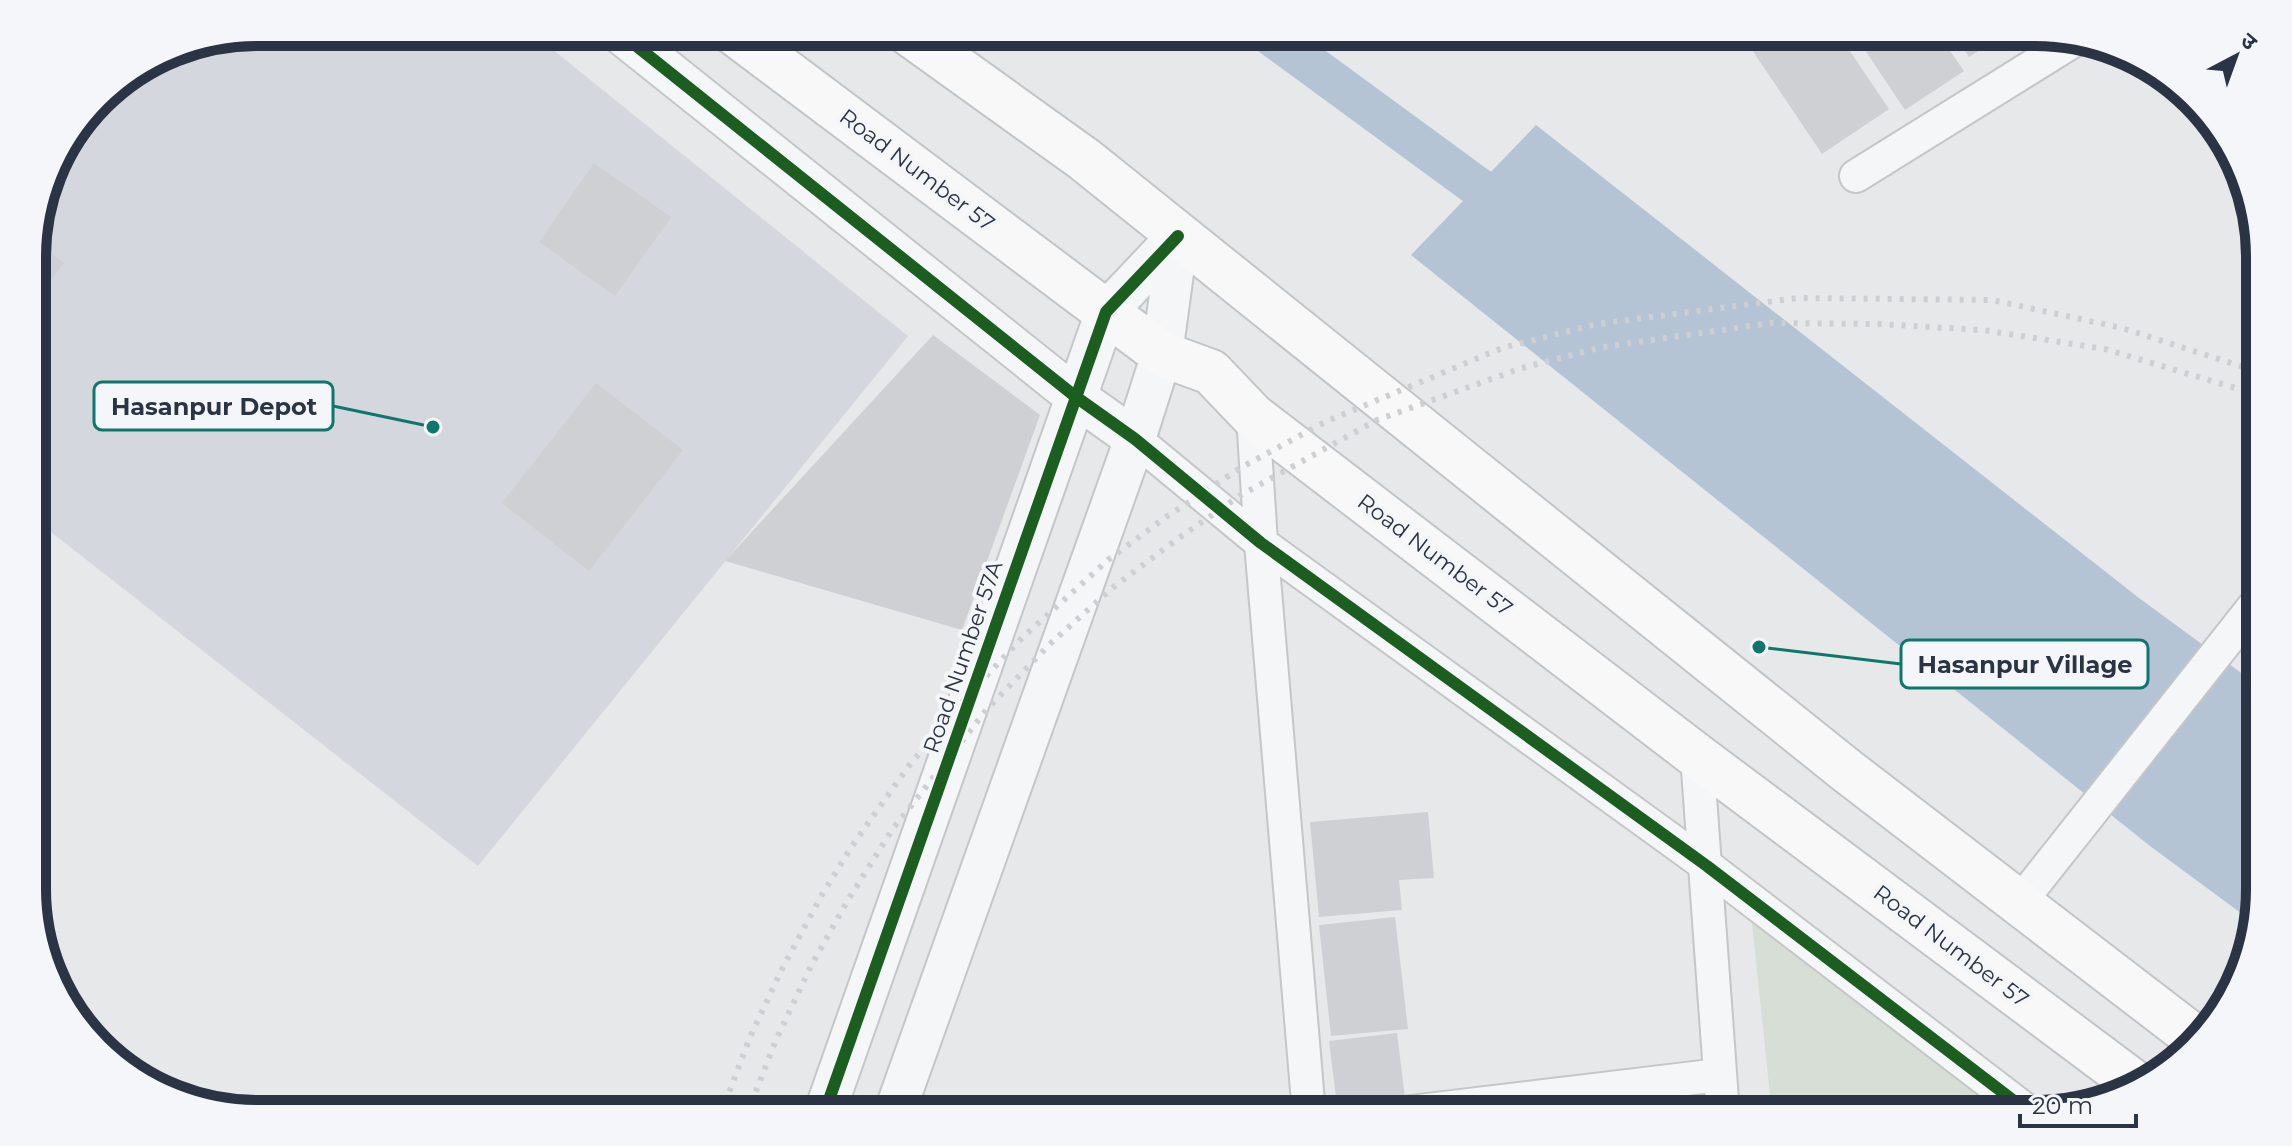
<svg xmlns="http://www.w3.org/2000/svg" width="2292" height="1146" viewBox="0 0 2292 1146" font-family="Montserrat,'Noto Sans Devanagari',sans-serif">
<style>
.built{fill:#d4d7dd}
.green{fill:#d6ded6}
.water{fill:#b4c4d5}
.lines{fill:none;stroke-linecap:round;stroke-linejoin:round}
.canal{stroke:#b4c4d5;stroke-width:40}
.building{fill:#ced0d3}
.minor-casing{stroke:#c4c6c8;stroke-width:36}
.tertiary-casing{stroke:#c4c6c8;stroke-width:44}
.primary-casing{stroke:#c2c5c8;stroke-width:48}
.minor{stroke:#f5f6f7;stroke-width:32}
.tertiary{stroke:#f5f6f7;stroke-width:40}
.primary{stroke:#f8f8f8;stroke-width:44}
.rail{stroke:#cecfd2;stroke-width:6;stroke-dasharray:4 8;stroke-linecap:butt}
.cycleway-casing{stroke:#f4f6f9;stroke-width:17}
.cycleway{stroke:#1b5e20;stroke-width:12}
.labels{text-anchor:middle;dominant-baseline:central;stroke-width:8;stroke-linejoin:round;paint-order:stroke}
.street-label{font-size:22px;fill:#2b3445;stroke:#f4f6f9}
.rim{fill:none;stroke:#2b3445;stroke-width:10}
.leader{fill:none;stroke:#0f766e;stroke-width:3}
.callout-dot{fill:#0f766e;stroke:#f4f6f9;stroke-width:3}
.callout{fill:#f4f6f9;stroke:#0f766e;stroke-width:3}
.callout-label{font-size:24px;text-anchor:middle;font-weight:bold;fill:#2b3445}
</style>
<rect width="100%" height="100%" fill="#e6e8ea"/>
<path class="built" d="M257,32H531L908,336L478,866L33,518V242L55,157L108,88L171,49Z"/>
<path class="green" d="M1749,894L2014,1114H1772Z"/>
<path class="water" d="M1536,125L2139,598L2259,686L2260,890L2253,922L2150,846L1411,255Z"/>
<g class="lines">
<path class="canal" d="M1266,32L1520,218"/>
</g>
<path class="building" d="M1740,32H1837L1889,109L1822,154Z
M1853,32H1937L1964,71L1905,110Z
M1953,32H2007L1969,57Z
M594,163L671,217L615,296L539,242Z
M33,239L64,263L33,304Z
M933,335L1040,415L962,630L725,561Z
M596,383L683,450L589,571L502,503Z
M1428,812L1434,878L1399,880L1402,910L1319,917L1310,822Z
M1395,917L1408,1029L1331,1036L1319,925Z
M1397,1033L1405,1098L1337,1105L1329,1041Z"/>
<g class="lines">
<g class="minor-casing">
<path id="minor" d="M1856,176L2073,41
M1253,416L1261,543L1309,1114
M1135,439L1261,543L1707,866L2031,1114
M1697,756L1723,1114
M2020,902L2259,600
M1394,1114L1719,1075"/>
</g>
<g class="tertiary-casing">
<path id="tertiary" d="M619,32L1076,397L1135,439
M824,1114L1106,312L1178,236
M894,1114L1135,439L1162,354L1178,236"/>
</g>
<g class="primary-casing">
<path id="primary" d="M733,32L1162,354L1211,372L1253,416L1697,756L2136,1084
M907,32L1084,159L1846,770L2194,1037"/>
</g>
<use href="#minor" class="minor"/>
<use href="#tertiary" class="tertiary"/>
<use href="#primary" class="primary"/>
<path class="rail" d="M721,1114L750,1037L781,971L820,898L852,846L908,767L959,705L1022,638L1108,560L1166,517L1242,467L1325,422L1502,348L1597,324L1798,298L1992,300L2122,328L2259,372
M747,1114L776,1040L811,966L848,900L892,830L988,708L1051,643L1111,589L1176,540L1241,495L1377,420L1522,368L1603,347L1771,323L1878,324L1983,330L2105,349L2259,395"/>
<g class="cycleway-casing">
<path id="cycleway" d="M619,32L1076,397L1135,439L1261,543L1707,866L2031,1114
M824,1114L1106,312L1178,236"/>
</g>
<use href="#cycleway" class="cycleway"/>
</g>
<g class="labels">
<g class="street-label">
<text transform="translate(917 170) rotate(37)">Road Number 57</text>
<text transform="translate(1435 555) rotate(37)">Road Number 57</text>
<text transform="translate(963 657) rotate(-71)">Road Number 57A</text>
<text transform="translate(1951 946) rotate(37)">Road Number 57</text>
</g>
</g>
<path d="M0 0H2292V1146H0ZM257 46H2035A211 211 0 0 1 2246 257V889A211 211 0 0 1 2035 1100H257A211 211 0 0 1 46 889V257A211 211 0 0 1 257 46Z" fill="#f4f6f9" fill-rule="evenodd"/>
<path class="rim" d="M257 46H2035A211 211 0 0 1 2246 257V889A211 211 0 0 1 2035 1100H257A211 211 0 0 1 46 889V257A211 211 0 0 1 257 46Z"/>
<path class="leader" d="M433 427L333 406M1759 647L1901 664"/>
<g class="callout-dot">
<circle cx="433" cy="427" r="8"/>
<circle cx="1759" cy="647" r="8"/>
</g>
<g class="callout">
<rect x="94" y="382" width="239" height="48" rx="8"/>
<rect x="1901" y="640" width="247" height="48" rx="8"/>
</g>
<g class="callout-label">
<text x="214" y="415">Hasanpur Depot</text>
<text x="2025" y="673">Hasanpur Village</text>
</g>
<g transform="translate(2236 56) rotate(41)" stroke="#f4f6f9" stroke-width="6" paint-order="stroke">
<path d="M0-6L14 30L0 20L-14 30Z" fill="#2b3445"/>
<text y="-12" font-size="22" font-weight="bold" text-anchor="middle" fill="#2b3445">उ</text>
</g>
<path d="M2020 1114v12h116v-12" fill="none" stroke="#2b3445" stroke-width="4"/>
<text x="2032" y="1114" font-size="24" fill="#2b3445" stroke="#f4f6f9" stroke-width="6" paint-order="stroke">20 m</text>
</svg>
